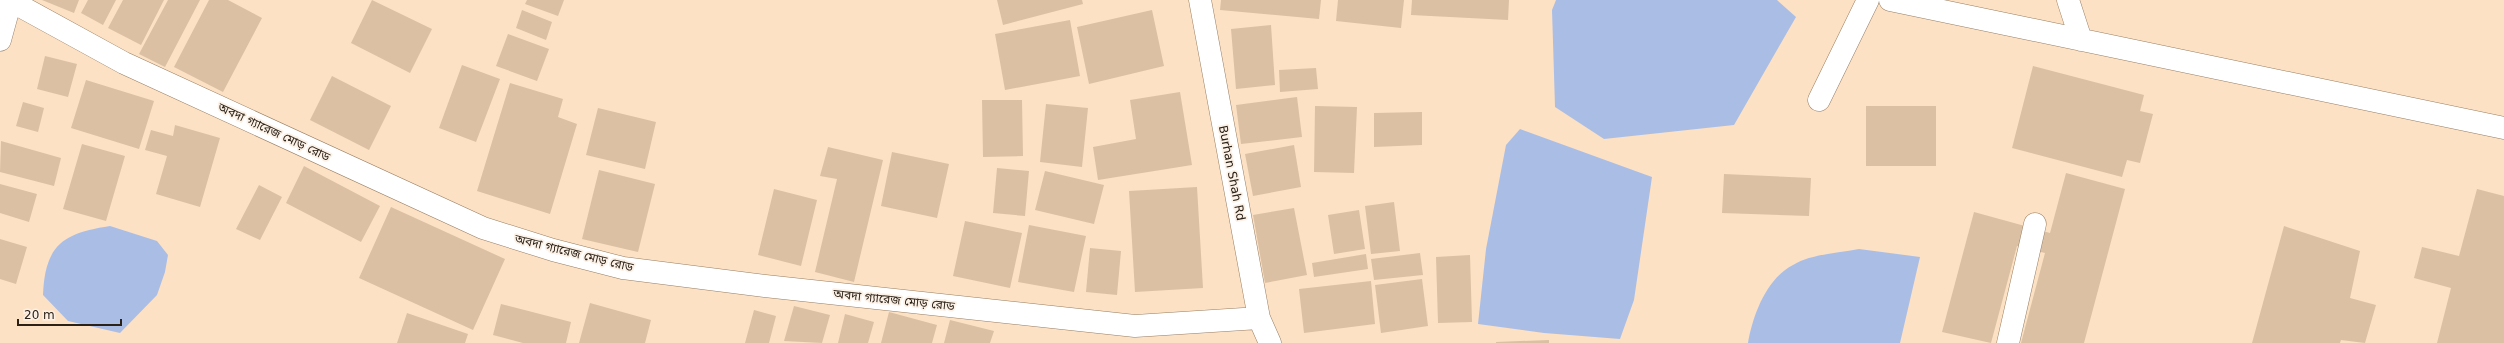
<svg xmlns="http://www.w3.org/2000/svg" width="2504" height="343" viewBox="0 0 2504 343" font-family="'DejaVu Sans','Noto Sans Bengali',sans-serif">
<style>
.water{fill:#aabee5}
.building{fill:#dbc0a4}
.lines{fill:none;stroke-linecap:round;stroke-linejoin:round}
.street-casing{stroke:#977e63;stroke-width:23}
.street{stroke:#fff;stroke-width:22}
.labels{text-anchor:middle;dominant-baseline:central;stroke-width:3.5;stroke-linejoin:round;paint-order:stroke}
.street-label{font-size:12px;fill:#2c2117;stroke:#fcf1e6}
</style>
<rect width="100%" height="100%" fill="#fde1c4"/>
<path class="water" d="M1556,0H1777L1796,17L1734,125L1604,139L1555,107L1552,10Z
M1520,129L1652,177L1634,300L1620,339L1544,333L1478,324L1486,249L1506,145Z
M110,226L157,241L168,255L165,272L157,295L120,333L68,321L43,295C45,244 64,233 110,226Z
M1859,249L1920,257L1900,343H1748C1753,315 1766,279 1793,265C1811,254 1838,253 1859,249Z"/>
<path class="building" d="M42,0H79L74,13Z
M88,0H116L103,25L81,13Z
M123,0H164L141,45L108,28Z
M168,0H200L165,67L139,54Z
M209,0H228L262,18L223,92L174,67Z
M372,0L432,29L410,73L351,43Z
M527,0H564L558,16L525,4Z
M997,0H1082L1083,4L1003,25Z
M1221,0H1321L1319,19L1220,10Z
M1338,0H1404L1401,28L1336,21Z
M1412,0H1509L1508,20L1411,15Z
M522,10L552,22L546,40L516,28Z
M1152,10L1164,66L1089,84L1077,27Z
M1070,20L1080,76L1005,90L995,34Z
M1271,25L1275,85L1236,89L1231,29Z
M508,34L549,49L537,81L496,66Z
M45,56L77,64L68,97L37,89Z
M462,65L500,79L476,142L439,128Z
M2033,66L2144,95L2140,111L2153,114L2140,163L2127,160L2122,177L2012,148Z
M1316,68L1318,89L1280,92L1279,70Z
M332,76L391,106L369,150L310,120Z
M86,80L154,101L139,149L71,128Z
M510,83L563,99L558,117L577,124L550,214L477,191Z
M1180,92L1192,165L1098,180L1093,147L1136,139L1130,100Z
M1297,97L1302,137L1241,144L1236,105Z
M982,100H1022L1023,156L983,157Z
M23,102L44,108L38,132L16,126Z
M1046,104L1088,108L1082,167L1040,162Z
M1315,106L1357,107L1354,173L1314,172Z
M1866,106H1936V166H1866Z
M598,108L656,122L645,169L586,155Z
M1422,112V145L1374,147V113Z
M175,125L220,138L200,207L156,194L167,156L145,150L151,130L173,136Z
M1,141L61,158L54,186L0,172Z
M82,144L125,156L106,221L63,209Z
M1294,145L1301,187L1253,196L1245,154Z
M828,147L883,160L854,282L815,272L837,179L820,176Z
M892,152L949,164L937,218L881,206Z
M304,166L380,206L361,242L286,203Z
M997,168L1029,171L1025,216L993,213Z
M599,170L655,184L638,252L582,239Z
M1045,171L1104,185L1094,224L1035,210Z
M2066,173L2125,189L2084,343H2021L2045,253L2017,246L1991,343L1942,332L1974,212L2050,233Z
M1724,174L1811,178L1809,216L1722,213Z
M0,184L37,194L29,222L0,213Z
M259,185L282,197L260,240L236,229Z
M1197,187L1203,288L1135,292L1129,191Z
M774,189L817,200L801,266L758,255Z
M2477,189L2504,196V343H2437L2451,288L2414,278L2422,247L2459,256Z
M1394,202L1400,251L1371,254L1365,206Z
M391,207L505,259L473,330L359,278Z
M1294,208L1307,275L1265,283L1253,215Z
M1359,210L1365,249L1334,254L1328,215Z
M965,221L1022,233L1010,288L953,276Z
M1029,225L1086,236L1074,292L1018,282Z
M2284,226L2360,251L2350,298L2376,305L2365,343L2341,340L2340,343H2252Z
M0,239L27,247L16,284L0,279Z
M1090,248L1121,251L1117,295L1086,292Z
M1420,253L1423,275L1374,280L1371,259Z
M1366,254L1368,269L1314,277L1312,263Z
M1470,255L1472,322L1438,323L1436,257Z
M1422,279L1428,326L1381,333L1375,285Z
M1371,281L1375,324L1304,333L1299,289Z
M590,303L651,320L645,343H579Z
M501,304L571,322L566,343H523L493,335Z
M794,306L830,315L822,343L784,341Z
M754,310L776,316L769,343H745Z
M889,312L937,325L932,343H881Z
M407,313L468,334L465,343H397Z
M845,314L874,322L868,343H838Z
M950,320L994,331L990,343H944Z
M1549,340V343H1496V342Z"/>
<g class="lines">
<g class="street-casing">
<path id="street" d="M9,0L124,63L483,228L553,250L623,268L765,286L1135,326L1259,318
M1200,0L1259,318L1270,343
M1890,0L2504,128
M2068,0L2081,40
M0,40L11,0
M1819,100L1868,0
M2008,343L2035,224"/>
</g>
<use href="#street" class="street"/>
</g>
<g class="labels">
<g class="street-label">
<text transform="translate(274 132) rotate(25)">অবদা গ্যারেজ মোড় রোড</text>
<text transform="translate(1232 173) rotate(79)">Burhan Shah Rd</text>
<text transform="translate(574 253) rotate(14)">অবদা গ্যারেজ মোড় রোড</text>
<text transform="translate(894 300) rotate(6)">অবদা গ্যারেজ মোড় রোড</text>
</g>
</g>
<path d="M18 319v6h103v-6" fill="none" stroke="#2c2117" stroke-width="2"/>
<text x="24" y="319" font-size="12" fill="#2c2117" stroke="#fcf1e6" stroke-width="3" paint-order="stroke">20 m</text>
</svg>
